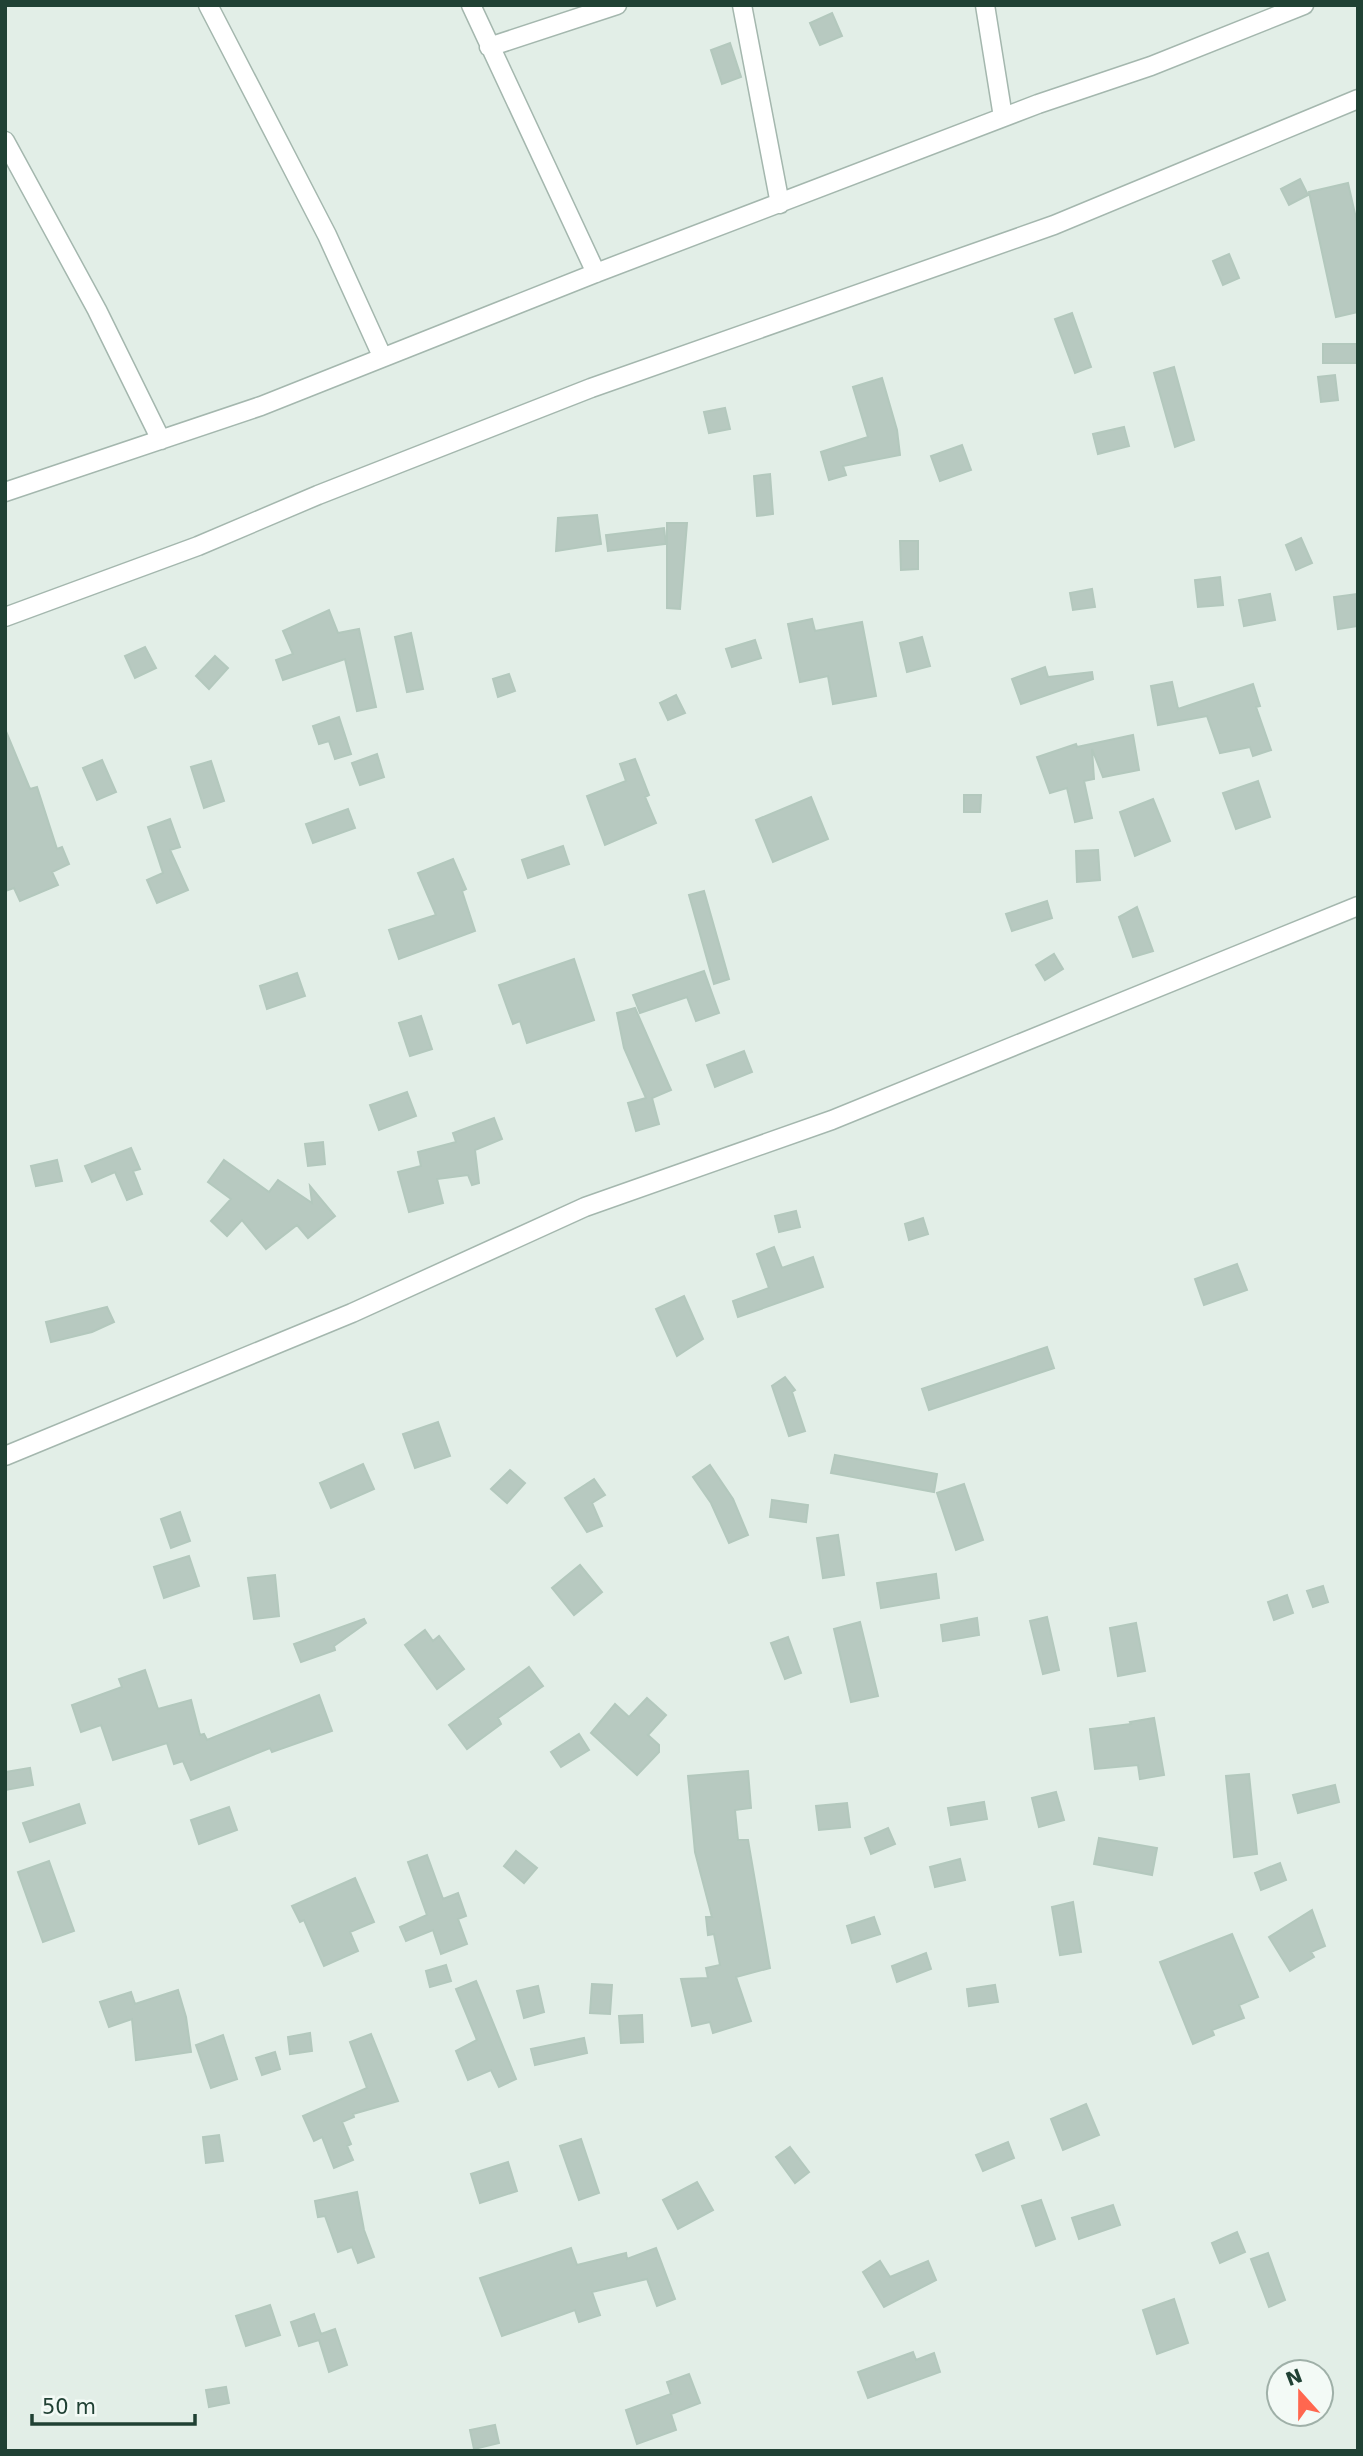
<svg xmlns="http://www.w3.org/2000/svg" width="1363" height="2456" viewBox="0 0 1363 2456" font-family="'DejaVu Sans',sans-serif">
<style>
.building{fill:#b7c9c0;stroke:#b3c8bd;stroke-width:2}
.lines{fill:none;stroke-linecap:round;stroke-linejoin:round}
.street-casing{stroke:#a4b7ae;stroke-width:21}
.street{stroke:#fff;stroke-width:18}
</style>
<rect width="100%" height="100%" fill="#e2eee7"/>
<path class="building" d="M832,13L842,36L820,45L810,23Z
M730,43L741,77L722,84L711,50Z
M1300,179L1308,195L1289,205L1281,189Z
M1348,183L1358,227V312L1336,317L1309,192Z
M1229,254L1239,278L1223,285L1213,261Z
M1072,313L1091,367L1075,373L1055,319Z
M1323,344H1358V363H1323Z
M1174,367L1194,440L1175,447L1154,373Z
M1335,375L1338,400L1321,402L1318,377Z
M882,378L897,430L900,455L843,466L846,475L829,480L821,452L868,437L853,387Z
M725,408L730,429L709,433L704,412Z
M1124,427L1129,446L1098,454L1093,434Z
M962,445L971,470L940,481L931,456Z
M770,474L773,514L757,516L754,476Z
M597,515L601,544L556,551L558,518Z
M667,523H687L680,609L667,608Z
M664,528L666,544L608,551L606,535Z
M1301,538L1312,563L1296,570L1286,545Z
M900,541H918V569L901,570Z
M1220,577L1223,605L1198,607L1195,580Z
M1092,589L1095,607L1073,610L1070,593Z
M1270,594L1275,620L1244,626L1239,600Z
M1358,594V626L1338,629L1334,597Z
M329,610L338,633L359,629L376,707L357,711L345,659L283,680L276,660L293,654L283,631Z
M812,619L815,631L862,622L876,696L833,704L828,676L800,682L788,624Z
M411,633L423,689L407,692L395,637Z
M922,637L930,666L907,672L900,643Z
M755,640L761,658L732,667L726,649Z
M145,647L156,668L135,678L125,656Z
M215,656L228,668L209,689L196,676Z
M1045,667L1048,677L1092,672L1093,679L1021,704L1012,679Z
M509,674L515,691L498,697L493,679Z
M1172,682L1178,709L1253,684L1260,706L1256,707L1271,750L1253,756L1250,747L1220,753L1207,716L1158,725L1151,686Z
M676,695L685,713L668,720L660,703Z
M339,717L351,754L335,759L329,741L319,744L313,726Z
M5,729L30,789L37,787L57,849L62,847L69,864L52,872L58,885L20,901L14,888L5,891Z
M1133,735L1139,770L1103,777L1092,749L1094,779L1084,781L1092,818L1075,822L1067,788L1050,793L1037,757L1076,744L1077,747Z
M377,754L384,777L360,785L352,763Z
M635,759L649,795L645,797L656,823L605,845L587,796L626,781L620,764Z
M102,760L116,792L97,800L83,768Z
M211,761L224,801L204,808L191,767Z
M1258,781L1270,817L1236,829L1223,793Z
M964,795H981L980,812H964Z
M811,797L828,839L773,862L756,820Z
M1153,799L1170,841L1135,856L1120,812Z
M348,809L355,828L313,843L306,824Z
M170,819L180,847L170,850L188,890L157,903L147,880L163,873L148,827Z
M563,846L569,864L528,878L522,860Z
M1098,850L1100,880L1077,882L1076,851Z
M453,859L466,889L462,891L475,931L399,959L389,930L436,915L418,873Z
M704,891L729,979L714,984L689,895Z
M1047,901L1052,918L1012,931L1006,914Z
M1137,907L1153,951L1133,957L1119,917Z
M1054,954L1063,969L1045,980L1036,965Z
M574,959L594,1020L527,1043L520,1021L513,1024L499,985Z
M704,971L719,1013L696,1021L687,997L640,1013L633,995Z
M297,973L305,996L267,1009L260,986Z
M635,1008L671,1090L652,1098L659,1124L636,1131L628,1103L646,1098L624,1048L617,1013Z
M421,1016L432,1049L410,1056L399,1023Z
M744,1051L752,1072L715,1087L707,1065Z
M407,1092L416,1116L379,1130L370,1105Z
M494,1118L502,1139L475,1150L479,1183L472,1185L468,1175L437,1179L443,1203L409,1212L398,1172L421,1166L418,1152L456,1142L453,1133Z
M323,1142L325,1164L308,1166L305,1144Z
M131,1148L140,1169L133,1171L142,1194L127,1200L115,1172L92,1182L85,1166Z
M57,1160L62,1181L36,1186L31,1166Z
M224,1160L269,1192L278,1180L312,1203L310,1186L335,1216L308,1238L297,1225L266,1249L242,1220L227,1236L211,1221L231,1199L208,1182Z
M796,1211L800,1227L779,1232L775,1216Z
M923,1218L928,1234L909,1240L905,1224Z
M774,1247L782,1268L813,1257L823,1287L738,1317L733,1301L769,1288L757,1254Z
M1237,1264L1247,1290L1204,1305L1195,1279Z
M684,1296L703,1339L677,1356L656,1309Z
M107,1307L114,1322L92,1332L51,1342L46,1322Z
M1047,1347L1054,1368L929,1410L922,1389Z
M785,1377L795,1390L792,1392L805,1431L789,1436L772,1386Z
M438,1422L450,1456L415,1468L403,1434Z
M835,1455L937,1474L934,1492L831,1473Z
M363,1464L374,1489L331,1508L320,1483Z
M710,1465L733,1499L748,1535L729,1543L711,1503L693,1477Z
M510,1470L525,1483L507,1503L491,1489Z
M594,1479L605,1495L592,1503L602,1526L587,1532L565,1498Z
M964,1484L983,1540L956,1550L937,1493Z
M772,1500L808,1505L806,1522L770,1517Z
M180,1512L190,1541L171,1548L161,1519Z
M838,1535L844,1575L823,1578L817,1538Z
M189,1556L199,1586L164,1598L154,1567Z
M580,1565L602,1592L574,1615L552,1588Z
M936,1574L939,1598L881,1608L877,1583Z
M275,1575L279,1616L254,1619L248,1578Z
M1323,1586L1328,1602L1313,1607L1307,1591Z
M1287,1595L1293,1613L1274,1620L1268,1602Z
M1047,1617L1059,1670L1043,1674L1030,1621Z
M977,1618L979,1635L943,1641L941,1625Z
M364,1619L366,1623L334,1646L335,1650L301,1662L294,1644Z
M860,1622L878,1696L851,1702L834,1629Z
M1136,1623L1145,1671L1118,1676L1110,1628Z
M425,1630L433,1641L439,1636L464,1669L437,1689L405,1645Z
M788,1637L801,1673L785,1679L771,1643Z
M529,1667L543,1686L498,1718L501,1724L467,1749L449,1725Z
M145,1670L158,1709L191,1700L200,1735L204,1734L207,1740L319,1695L332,1731L272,1752L270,1748L191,1780L183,1761L174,1764L167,1743L113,1760L101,1725L81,1732L72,1705L122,1687L119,1679Z
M647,1698L666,1715L648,1735L659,1745V1752L637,1775L591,1733L615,1704L629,1717Z
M1154,1718L1164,1775L1140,1779L1138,1765L1095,1769L1090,1729L1131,1724L1130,1722Z
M579,1734L589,1750L561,1767L551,1752Z
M30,1768L33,1785L5,1790V1772Z
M748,1771L751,1808L735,1810L738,1840H748L770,1968L736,1977L751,2021L713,2033L710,2022L692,2026L681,1979L708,1978L706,1968L720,1965L714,1934L708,1935L706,1917H712L695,1852L688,1776Z
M1249,1774L1257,1854L1234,1857L1226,1776Z
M1335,1785L1339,1802L1298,1813L1293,1795Z
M1056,1792L1064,1820L1039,1827L1032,1798Z
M984,1802L987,1819L951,1825L948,1808Z
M847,1803L850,1827L819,1830L816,1806Z
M79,1804L85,1823L30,1842L23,1823Z
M229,1807L237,1830L199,1844L191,1820Z
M888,1828L895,1844L871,1854L865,1838Z
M1099,1838L1157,1848L1152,1875L1094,1864Z
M516,1851L537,1868L524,1883L504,1866Z
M427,1855L443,1899L458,1893L466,1916L458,1919L467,1944L441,1954L433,1930L406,1941L400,1927L427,1915L408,1862Z
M960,1859L965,1880L935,1887L930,1867Z
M49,1861L74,1931L43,1942L18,1872Z
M1280,1863L1286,1880L1261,1890L1255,1873Z
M355,1878L374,1922L350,1932L358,1951L324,1966L304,1920L300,1922L292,1906Z
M1073,1902L1081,1952L1060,1955L1052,1907Z
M1312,1910L1325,1946L1311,1952L1314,1957L1290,1971L1269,1937Z
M874,1917L880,1934L852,1943L847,1926Z
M1232,1934L1258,1997L1239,2005L1244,2018L1212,2030L1214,2035L1193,2044L1160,1962Z
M926,1953L931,1969L897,1982L892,1966Z
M446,1965L451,1981L430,1987L426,1971Z
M476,1981L516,2079L499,2087L491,2070L468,2080L456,2051L477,2040L456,1989Z
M592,1984L612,1985L610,2014L590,2013Z
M995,1985L998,2002L969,2006L967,1989Z
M538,1986L544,2012L524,2018L517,1991Z
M178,1990L186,2017L191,2052L136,2060L132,2019L109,2027L100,2002L131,1992L135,2004Z
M642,2015L643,2042L621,2043L619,2016Z
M310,2033L312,2051L290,2054L288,2037Z
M371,2034L398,2101L353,2114L354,2117L342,2122L351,2144L347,2146L353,2160L334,2168L322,2137L314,2141L303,2116L367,2088L350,2042Z
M223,2035L237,2079L211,2088L196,2045Z
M584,2038L587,2053L535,2065L531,2049Z
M275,2052L280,2069L262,2075L256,2058Z
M1086,2104L1099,2135L1063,2150L1051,2119Z
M219,2135L223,2161L206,2163L203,2137Z
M581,2139L599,2193L579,2200L560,2146Z
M1008,2142L1014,2158L983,2171L976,2155Z
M790,2147L809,2172L795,2183L776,2157Z
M508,2162L517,2191L480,2203L471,2174Z
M697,2182L713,2210L678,2229L663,2200Z
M357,2192L364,2230L374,2257L358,2263L352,2247L338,2252L325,2216L318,2217L315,2201Z
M1041,2200L1055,2239L1036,2246L1022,2206Z
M1113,2205L1120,2225L1079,2239L1072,2218Z
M1237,2232L1245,2252L1220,2263L1212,2243Z
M571,2248L577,2265L626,2253L627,2259L656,2248L675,2299L657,2306L647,2279L592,2292L600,2315L579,2322L575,2310L502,2336L480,2278Z
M1268,2253L1285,2300L1269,2307L1251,2259Z
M880,2261L890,2277L928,2261L936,2280L884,2307L863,2272Z
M1174,2299L1188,2343L1157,2354L1143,2310Z
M270,2305L280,2335L246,2346L236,2316Z
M314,2314L321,2334L335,2329L347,2365L329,2372L319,2340L299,2346L291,2322Z
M913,2352L916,2360L934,2353L940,2372L868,2398L858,2372Z
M689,2374L700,2403L671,2414L676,2430L637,2444L626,2410L671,2394L667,2382Z
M226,2387L229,2403L209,2407L206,2390Z
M495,2425L499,2443L474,2449L470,2430Z"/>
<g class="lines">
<g class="street-casing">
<path id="street" d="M208,5L327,235L382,356
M471,5L596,273
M742,5L780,204
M985,5L1003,117
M489,47L617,5
M5,141L97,310L161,440
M5,492L261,406L596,273L1038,104L1151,66L1304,5
M5,617L198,546L318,495L591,388L1054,225L1358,99
M5,1456L352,1313L585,1207L832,1120L1358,906"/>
</g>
<use href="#street" class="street"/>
</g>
<rect width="1363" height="2456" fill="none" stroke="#204134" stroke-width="14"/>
<g transform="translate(1300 2393) rotate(339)"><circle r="33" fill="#f3faf6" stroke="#9fb0a8" stroke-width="2"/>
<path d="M0-5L12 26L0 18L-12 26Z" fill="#ff674f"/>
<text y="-10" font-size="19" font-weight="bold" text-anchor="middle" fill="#204134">N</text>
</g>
<path d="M32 2414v10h163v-10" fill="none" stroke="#204134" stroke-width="3.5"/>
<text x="42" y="2414" font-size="21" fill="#204134" stroke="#f3faf6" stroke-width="5" paint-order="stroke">50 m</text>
</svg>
